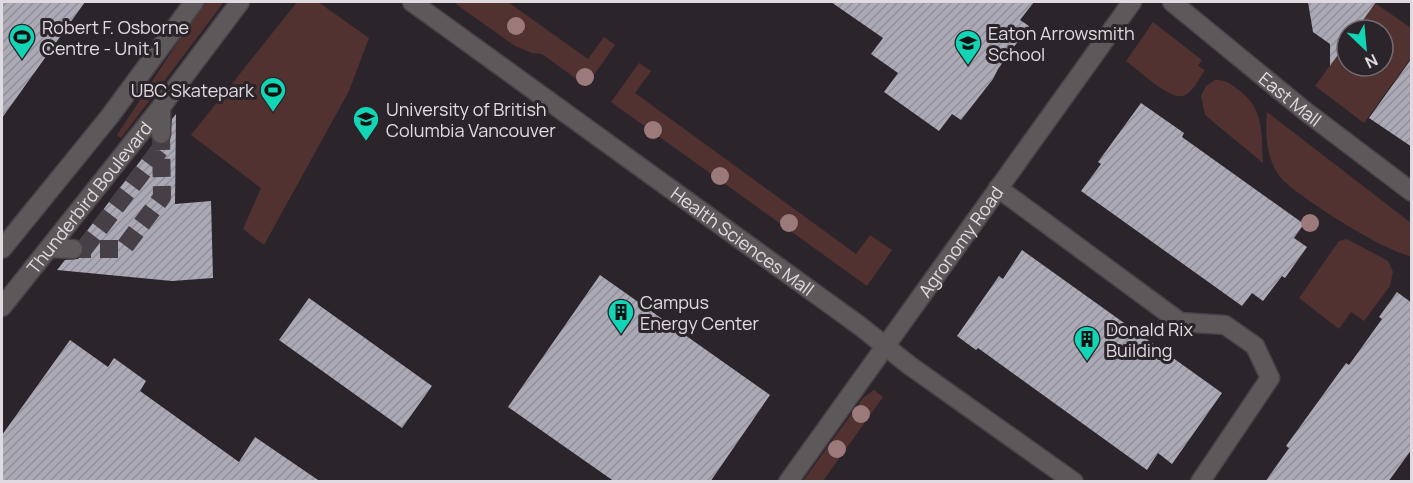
<svg xmlns="http://www.w3.org/2000/svg" width="1413" height="483" viewBox="0 0 1413 483" font-family="Manrope,sans-serif">
<style>
.grass{fill:#523231}
.building{fill:url(#building-hatch)}
.lines{fill:none;stroke-linecap:round;stroke-linejoin:round}
.minor-tunnel{stroke:#463f46;stroke-width:18;stroke-dasharray:18 9;stroke-linecap:butt}
.minor-casing{stroke:#484148;stroke-width:21}
.minor{stroke:#5d585a;stroke-width:18}
.tree{fill:#9c7a7c}
.labels{text-anchor:middle;dominant-baseline:central;stroke-width:6;stroke-linejoin:round;paint-order:stroke}
.poi-label{font-size:18px;fill:#e0dbe0;stroke:#2b242b;text-anchor:start}
.street-label{font-size:18px;fill:#e0dbe0;stroke:#2b242b}
</style>
<defs>
<pattern id="building-hatch" width="6" height="6" patternUnits="userSpaceOnUse" patternTransform="scale(1.5)"><rect width="6" height="6" fill="#aba9b5"/><path d="M-1 1l2-2M0 6l6-6M5 7l2-2" fill="none" stroke="#918f98"/></pattern>
</defs>
<rect width="100%" height="100%" fill="#2b242b"/>
<path class="grass" d="M204,2H224L121,138L117,135Z
M297,2H318L369,38L349,91L264,245L243,229L261,188L191,135Z
M453,2H508L588,59L604,37L615,45L586,86L542,54L532,53L515,46Z
M1375,3L1411,28V58L1364,123L1315,86L1347,42V66H1383V30H1356Z
M1153,22L1202,60L1198,66L1205,70C1199,78 1193,93 1183,96C1170,100 1137,69 1126,61Z
M639,63L651,71L635,93L856,254L870,235L892,250L867,286L611,102Z
M1215,80C1225,80 1228,82 1236,88C1265,108 1261,131 1263,163L1205,115L1201,96L1206,86Z
M1267,112L1411,223V256C1387,253 1298,197 1281,178C1266,159 1265,135 1267,112Z
M1347,239L1388,261L1393,272L1390,286L1364,321L1351,312L1339,329L1299,298L1339,241Z
M874,390L883,397L823,481H803L863,398Z"/>
<path class="building" d="M2,2H85L2,118Z
M831,2H1034L1020,20L1029,26L998,69L993,79L961,120L952,114L939,131L884,92L898,73L871,54L883,38Z
M1308,2H1376L1356,30H1347V42L1330,66V44L1313,32Z
M1412,58V147L1369,118Z
M1141,103L1184,133L1182,137L1304,224L1294,238L1307,247L1285,278L1282,276L1263,301L1252,293L1242,306L1081,191L1101,164L1098,162Z
M176,114L175,204L211,201L213,278L172,281L57,270L65,260L78,259L82,255L84,249L80,240L154,143L162,145L170,140L172,119Z
M1022,250L1222,393L1172,464L1158,453L1147,470L978,348L976,350L957,336L999,276L1003,279Z
M600,275L770,395L710,482H615L508,407Z
M1397,292L1412,303V449L1388,482H1265L1289,448L1286,446L1333,381L1346,363L1349,365L1382,319L1379,317Z
M309,298L432,386L402,428L279,340Z
M70,340L108,367L114,358L146,381L140,391L239,462L255,437L321,482H2V435Z"/>
<g class="lines">
<path class="minor-tunnel" d="M73,249H123L162,197L161,134
M83,250L161,148"/>
<g class="minor-casing">
<g id="minor">
<path id="s1" d="M412,2L860,326L909,365L1074,482"/>
<path id="s2" d="M1172,2L1305,111L1412,192"/>
<path d="M161,134V107"/>
<path d="M998,188L1180,322L1225,325L1255,346L1270,378L1200,482"/>
<path d="M50,248L73,249"/>
<path d="M2,249L110,116L194,2"/>
<path id="s3" d="M2,307L161,107L240,2"/>
<path id="s4" d="M788,482L1132,2"/>
</g>
</g>
<use href="#minor" class="minor"/>
</g>
<g class="tree">
<circle cx="516" cy="26" r="9"/>
<circle cx="585" cy="77" r="9"/>
<circle cx="653" cy="130" r="9"/>
<circle cx="720" cy="176" r="9"/>
<circle cx="789" cy="223" r="9"/>
<circle cx="1310" cy="223" r="9"/>
<circle cx="861" cy="414" r="9"/>
<circle cx="837" cy="449" r="9"/>
</g>
<defs>
<g id="stadium-pin" transform="scale(1.35)"><path d="M0 17L-7.5 6A9.5 9.5 0 1 1 7.5 6Z" fill="#11d5b4" stroke="#2b242b"/><path d="M0-5a6.5 5 0 1 0 0 10a6.5 5 0 1 0 0-10ZM-3.5-1.8h7v3.6h-7Z" fill="#111"/></g>
<g id="school-pin" transform="scale(1.35)"><path d="M0 17L-7.5 6A9.5 9.5 0 1 1 7.5 6Z" fill="#11d5b4" stroke="#2b242b"/><path d="M0-5L7-2L0 1L-7-2ZM-4 1L0 2.5L4 1V4Q0 6-4 4Z" fill="#111"/></g>
<g id="university-pin" transform="scale(1.35)"><path d="M0 17L-7.5 6A9.5 9.5 0 1 1 7.5 6Z" fill="#11d5b4" stroke="#2b242b"/><path d="M0-5L7-2L0 1L-7-2ZM-4 1L0 2.5L4 1V4Q0 6-4 4Z" fill="#111"/></g>
<g id="building-pin" transform="scale(1.35)"><path d="M0 17L-7.5 6A9.5 9.5 0 1 1 7.5 6Z" fill="#11d5b4" stroke="#2b242b"/><path d="M-4-6H4V6H1V3H-1V6H-4ZM-2.5-4.3h1.7v1.8h-1.7ZM.8-4.3h1.7v1.8H.8ZM-2.5-1h1.7V.8h-1.7ZM.8-1h1.7V.8H.8Z" fill="#111"/></g>
</defs>
<g fill-rule="evenodd">
<use href="#stadium-pin" x="22" y="37"/>
<use href="#school-pin" x="968" y="43"/>
<use href="#stadium-pin" x="273" y="90"/>
<use href="#university-pin" x="366" y="119"/>
<use href="#building-pin" x="621" y="312"/>
<use href="#building-pin" x="1087" y="339"/>
</g>
<g class="labels">
<g class="poi-label">
<text x="42" y="27">Robert F. Osborne<tspan x="42" dy="21">Centre - Unit 1</tspan></text>
<text x="988" y="33">Eaton Arrowsmith<tspan x="988" dy="21">School</tspan></text>
<text x="254" y="90" text-anchor="end">UBC Skatepark</text>
<text x="386" y="109">University of British<tspan x="386" dy="21">Columbia Vancouver</tspan></text>
<text x="640" y="302">Campus<tspan x="640" dy="21">Energy Center</tspan></text>
<text x="1106" y="329">Donald Rix<tspan x="1106" dy="21">Building</tspan></text>
</g>
<g class="street-label">
<text stroke="none"><textPath href="#s2" startOffset="153">East Mall</textPath></text>
<text stroke="none"><textPath href="#s3" startOffset="140">Thunderbird Boulevard</textPath></text>
<text stroke="none"><textPath href="#s1" startOffset="408">Health Sciences Mall</textPath></text>
<text stroke="none"><textPath href="#s4" startOffset="296">Agronomy Road</textPath></text>
</g>
</g>
<rect width="1413" height="483" fill="none" stroke="#e0dbe0" stroke-width="6"/>
<g transform="translate(1365 48) rotate(154)"><circle r="28" fill="#2b242b" stroke="#736d73" stroke-width="1.5"/>
<path d="M0-4.5L10 22L0 15L-10 22Z" fill="#11d5b4"/>
<text y="-9" font-size="16" font-weight="bold" text-anchor="middle" fill="#e0dbe0">N</text>
</g>
</svg>
